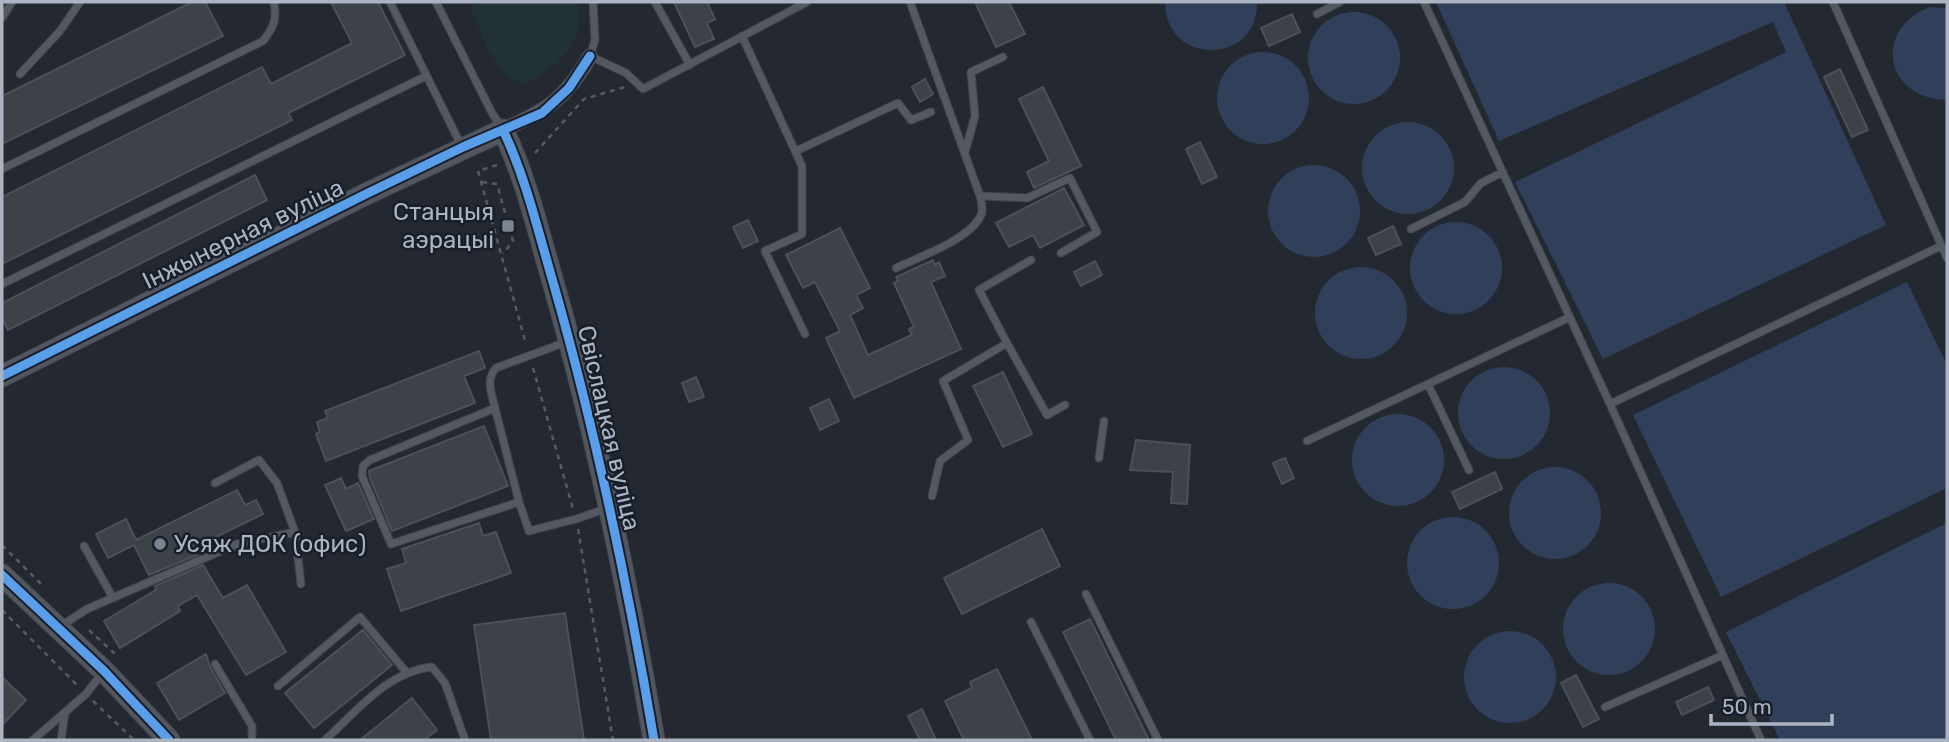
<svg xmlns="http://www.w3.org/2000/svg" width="1949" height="742" viewBox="0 0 1949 742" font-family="Rubik,sans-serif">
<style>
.green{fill:#213236}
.water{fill:#30405a}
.building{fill:#3d4148;stroke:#4b505a;stroke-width:2}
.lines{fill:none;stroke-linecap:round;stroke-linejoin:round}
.lane-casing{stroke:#40434a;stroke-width:9}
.street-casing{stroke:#40434a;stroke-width:16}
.secondary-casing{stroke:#41454e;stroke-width:23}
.path{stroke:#565b62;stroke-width:2.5;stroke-dasharray:5 5;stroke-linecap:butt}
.lane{stroke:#545860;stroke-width:7}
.street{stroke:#545860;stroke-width:14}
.secondary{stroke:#52565e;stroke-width:21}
.cycleway-casing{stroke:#181f2b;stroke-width:13}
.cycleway{stroke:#5a9eea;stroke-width:9}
.poi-dot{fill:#7c8391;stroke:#181f2b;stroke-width:2.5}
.labels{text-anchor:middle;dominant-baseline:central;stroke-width:5;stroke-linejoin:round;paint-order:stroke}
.poi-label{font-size:24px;fill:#acb4c4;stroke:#181f2b;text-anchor:end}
.street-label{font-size:24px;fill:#acb4c4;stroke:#181f2b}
</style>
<rect width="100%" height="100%" fill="#242831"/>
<path class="green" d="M473,2H578C578,9 580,18 579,25C574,53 547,75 523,85L503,73L487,48L471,8Z"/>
<path class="water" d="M1165,2H1257C1259,65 1165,67 1165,2Z
M1436,2H1784L1886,225L1603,359L1515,182L1786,52L1773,22L1499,141Z
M1930,7L1947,8V100C1885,99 1872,29 1930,7Z
M1308 58a46 46 0 1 1 92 0a46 46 0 1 1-92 0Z
M1217 98a46 46 0 1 1 92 0a46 46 0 1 1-92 0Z
M1362 168a46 46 0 1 1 92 0a46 46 0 1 1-92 0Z
M1268 211a46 46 0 1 1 92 0a46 46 0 1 1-92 0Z
M1410 268a46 46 0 1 1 92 0a46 46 0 1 1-92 0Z
M1315 313a46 46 0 1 1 92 0a46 46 0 1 1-92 0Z
M1907,282L1947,365V488L1721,597L1633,415Z
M1458 413a46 46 0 1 1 92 0a46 46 0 1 1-92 0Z
M1352 460a46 46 0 1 1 92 0a46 46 0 1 1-92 0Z
M1509 513a46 46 0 1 1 92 0a46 46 0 1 1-92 0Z
M1407 563a46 46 0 1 1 92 0a46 46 0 1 1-92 0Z
M1947,523V740H1780L1726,632Z
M1563 629a46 46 0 1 1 92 0a46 46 0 1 1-92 0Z
M1464 677a46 46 0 1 1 92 0a46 46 0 1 1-92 0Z"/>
<path class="building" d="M192,2H205L223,36L2,144V96Z
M331,2H378L405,55L288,113L292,120L2,264V197L262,67L271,84L352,43Z
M674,2H707L715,19L707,23L714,39L695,47Z
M975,2H1009L1025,34L996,47Z
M1292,14L1300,32L1269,46L1261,28Z
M1840,69L1868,130L1852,137L1824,77Z
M925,79L933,94L920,102L912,87Z
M1043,87L1081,166L1034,188L1027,172L1049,161L1019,99Z
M1200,142L1217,177L1202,184L1186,149Z
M255,175L267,200L8,330L2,318V303Z
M1064,188L1084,225L1040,248L1033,235L1009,247L996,223Z
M748,220L758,241L743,248L733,227Z
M1393,226L1401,244L1376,255L1368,238Z
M840,228L870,288L856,295L863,308L850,315L868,355L912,335L909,329L914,327L894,283L898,281L896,277L933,260L935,265L939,262L945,276L931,282L961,349L854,398L826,338L840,331L815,282L803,288L786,255Z
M1095,261L1102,275L1081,286L1074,272Z
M479,351L485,368L464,376L475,403L326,461L316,434L320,432L317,422L328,418L325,411Z
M1003,372L1032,434L1003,447L973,386Z
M696,377L704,397L689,402L682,383Z
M829,399L839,421L820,430L810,408Z
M484,426L508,486L392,531L370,478L369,471Z
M1136,440L1190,445L1187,504L1171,503L1173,472L1130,470Z
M1285,458L1294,478L1282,484L1273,463Z
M1495,472L1502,489L1460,509L1452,492Z
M341,478L346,489L358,483L374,519L346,531L325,485Z
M237,490L245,505L256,500L263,514L193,548L197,555L149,575L134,545L108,558L96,534L126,519L136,540Z
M479,523L483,536L496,532L511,573L401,611L387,569L406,563L402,549Z
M1042,529L1060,566L962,614L944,578Z
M203,565L223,598L247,585L286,652L246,675L197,595L178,606L180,611L120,648L104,621L156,590L155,586Z
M565,613L584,740H491L474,625Z
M1090,619L1149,740H1116L1063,632Z
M363,630L392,665L314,728L285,693Z
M206,654L210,667L225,693L179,720L157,683Z
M997,669L1032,740H964L945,701L972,688L970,682Z
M1576,675L1599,719L1583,727L1561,683Z
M2,677L26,700L2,725Z
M1708,687L1714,700L1682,715L1676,702Z
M412,698L437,730L424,740H360Z
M922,709L936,740H920L908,716Z"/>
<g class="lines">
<g class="lane-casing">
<path id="lane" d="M390,2L462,147
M436,2L492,113L502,128
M593,2L595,40L590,56L626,73L643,89L807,2
M655,2L690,65
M1424,2L1610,404L1761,740
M1833,2L1947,258
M1317,14L1340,2
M2,18L12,2
M742,36L802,166V234L765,251L805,334
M20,74L60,31L80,2
M796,151L898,103L911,120L931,112
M965,152L975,116L971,72L1003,57
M2,169L263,41C274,27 277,19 274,2
M980,196L1027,198L1070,178L1097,232L1061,253
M1411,229L1465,202L1481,183L1503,172
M896,268C919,257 965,241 979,219C984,212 982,204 980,196L910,2
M2,284L426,76
M1007,343L979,290L1031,260
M1428,384L1469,470
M1610,404L1941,246
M495,408C492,394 485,380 496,368L566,342
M1307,441L1570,317
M1099,458L1104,421
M215,483L259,460L277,483L295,532
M932,496L940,461L968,440L943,381L1007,343L1047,415L1065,405
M519,502L495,408L370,460L363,466L362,476L391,544L519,502L529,531L576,519L608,508
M84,546L113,598
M1086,594L1158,740
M1031,622L1090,740
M61,626L87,609L237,544L295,532L301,584
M215,664L252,726V740
M278,686L360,617L407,673
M1605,707L1723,655
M33,740L86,694L103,672
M61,740L65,713
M325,740C356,712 388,671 432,667L445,683L465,740"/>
</g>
<g class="street-casing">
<path id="street" d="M503,130C547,110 566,99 590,56"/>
</g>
<g class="secondary-casing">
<path id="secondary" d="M2,376L366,194L503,130C526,178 538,231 553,282C596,432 628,586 654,740
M2,575L104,671L169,740"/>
</g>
<path class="path" d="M535,153L584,99L625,87
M497,165L478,171L526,344
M482,182L497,184L513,241L503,254
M533,368L573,509
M578,529L613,740
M2,545L41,584
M2,610L79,687
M89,630L115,654
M93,701L134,740"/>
<use href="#lane" class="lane"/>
<use href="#street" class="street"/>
<use href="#secondary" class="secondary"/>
<g class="cycleway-casing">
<path id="cycleway" d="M503,130C526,178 538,231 553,282C596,432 628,586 654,740
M2,376L366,194L463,147L542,113L569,88L590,56
M2,575L104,671L169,740"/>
</g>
<use href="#cycleway" class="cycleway"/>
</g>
<g class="poi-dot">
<rect x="501" y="219" width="14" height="14" rx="3.5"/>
<circle cx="160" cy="544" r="7"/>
</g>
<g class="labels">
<g class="poi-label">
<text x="494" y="212">Станцыя<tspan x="494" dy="28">аэрацыі</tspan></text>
<text x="174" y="544" text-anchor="start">Усяж ДОК (офис)</text>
</g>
<g class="street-label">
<text transform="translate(243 234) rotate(-26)">Інжынерная вуліца</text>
<text transform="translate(609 428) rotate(77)">Свіслацкая вуліца</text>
</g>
</g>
<rect width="1949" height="742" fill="none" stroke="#acb4c4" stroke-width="7"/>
<path d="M1711 714v10h121v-10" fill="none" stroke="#acb4c4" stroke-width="3.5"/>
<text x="1722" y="714" font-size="21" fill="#acb4c4" stroke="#181f2b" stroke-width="5" paint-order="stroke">50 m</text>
</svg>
